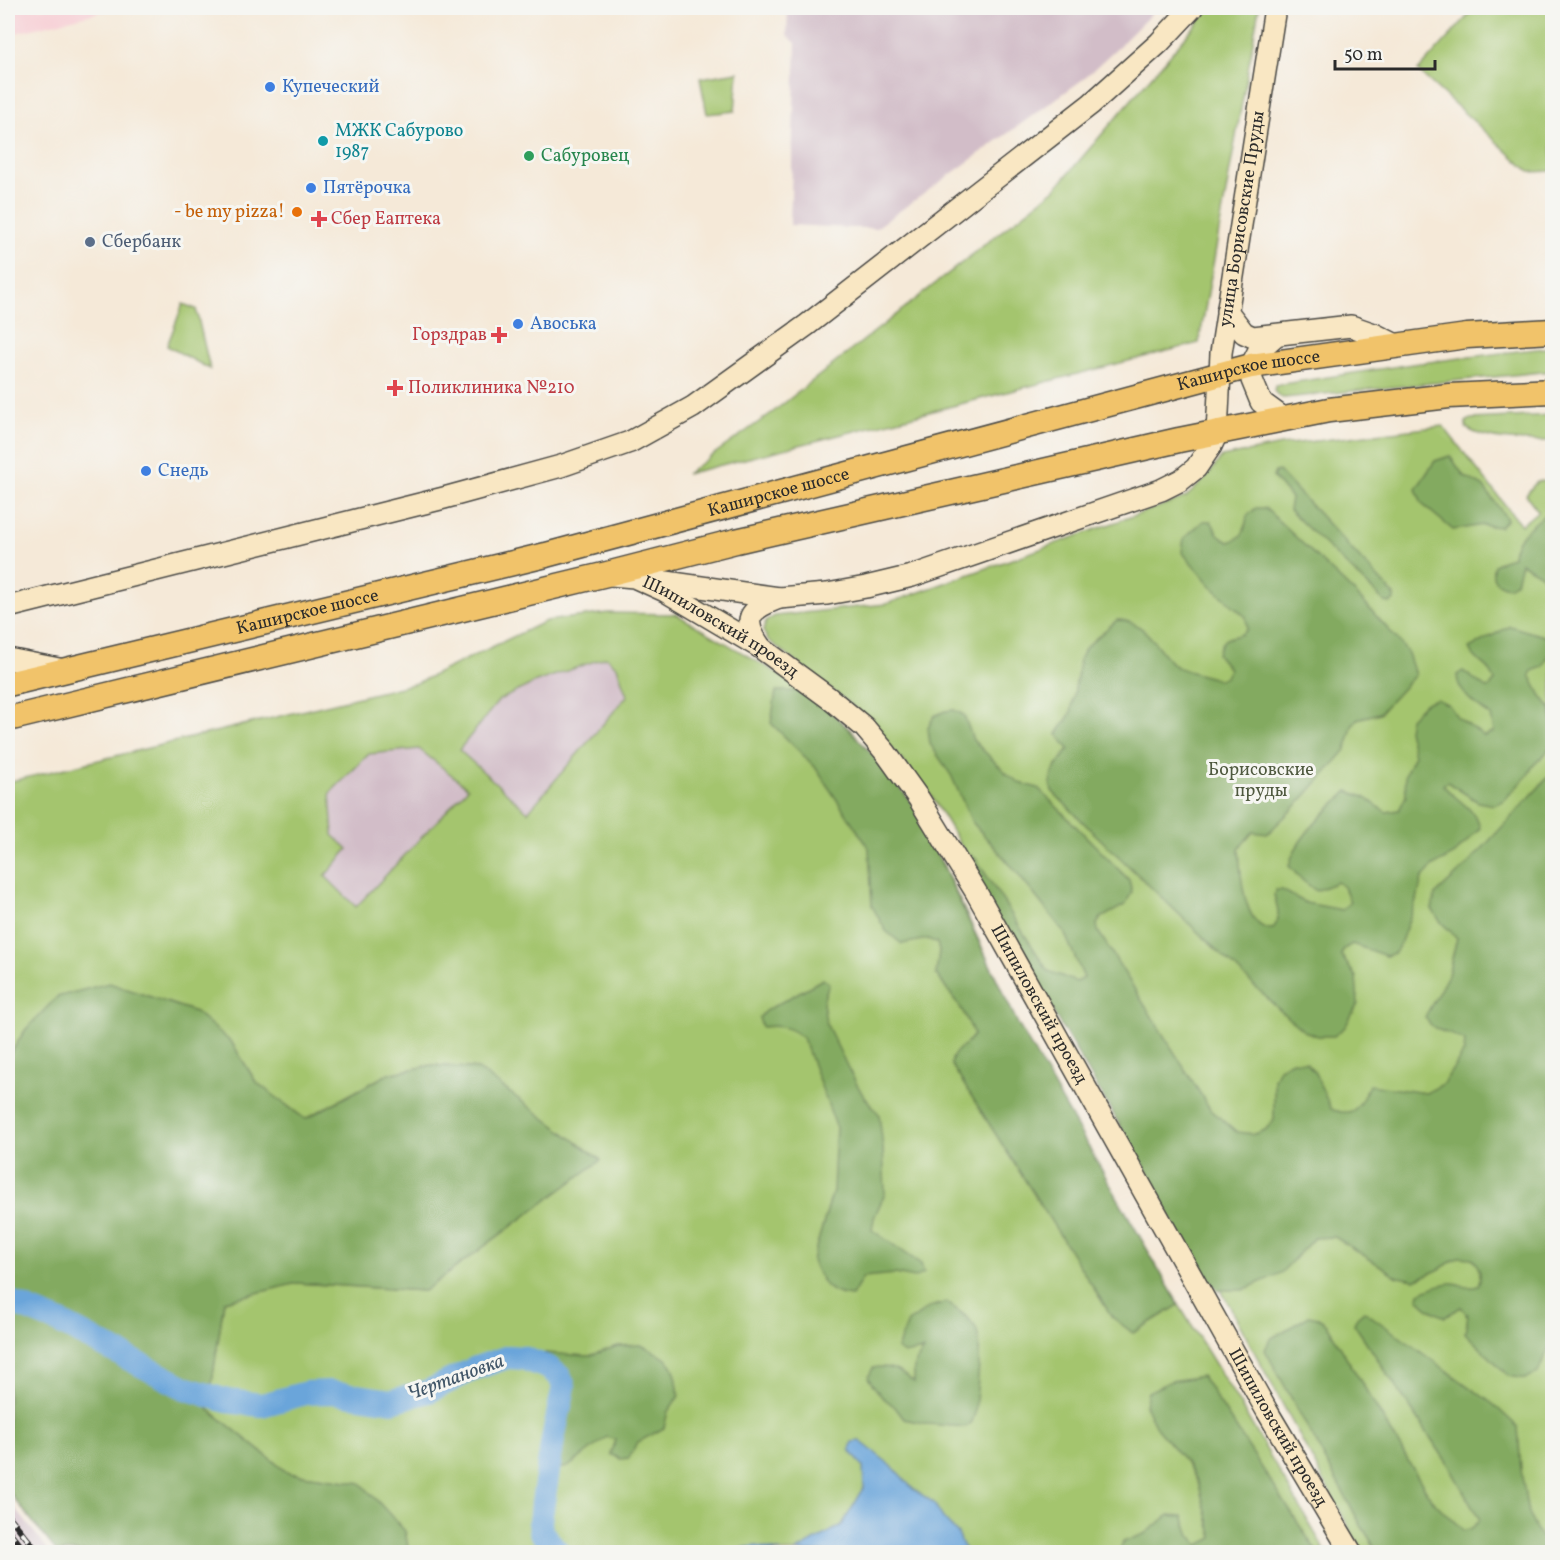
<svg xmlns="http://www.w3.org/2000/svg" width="1560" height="1560" viewBox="0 0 1560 1560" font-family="Vollkorn,serif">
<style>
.built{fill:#f7cfd5}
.industrial{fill:#d2bdc8}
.green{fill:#a4c56e;stroke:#68784c;stroke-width:1.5;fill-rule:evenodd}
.forest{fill:#83aa61;stroke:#576a46;stroke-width:1.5}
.water{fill:#6aa5da;stroke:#4a6882;stroke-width:1.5}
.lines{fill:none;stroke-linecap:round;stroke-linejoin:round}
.river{stroke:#6aa5da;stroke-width:24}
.secondary-casing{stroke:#494845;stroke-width:24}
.primary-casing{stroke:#494845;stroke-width:27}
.secondary{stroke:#f9e7c3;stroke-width:21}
.primary{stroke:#f1c36a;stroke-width:24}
.rail-casing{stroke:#2b2b2b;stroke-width:6}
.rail{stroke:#f6f6f2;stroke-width:4;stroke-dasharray:11;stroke-linecap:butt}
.shop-dot{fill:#3f7fe0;stroke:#f6f6f2;stroke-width:2}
.culture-dot{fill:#0f9aa8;stroke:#f6f6f2;stroke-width:2}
.leisure-dot{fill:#2e9e5b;stroke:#f6f6f2;stroke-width:2}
.food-dot{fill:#e8710a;stroke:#f6f6f2;stroke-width:2}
.health-dot{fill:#e0444e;stroke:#f6f6f2;stroke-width:2}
.service-dot{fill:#5c6f8a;stroke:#f6f6f2;stroke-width:2}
.labels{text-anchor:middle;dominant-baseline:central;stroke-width:6;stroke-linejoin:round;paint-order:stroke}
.shop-label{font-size:18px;fill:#366cbe;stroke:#f6f6f2;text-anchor:start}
.culture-label{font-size:18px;fill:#0d838f;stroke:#f6f6f2;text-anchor:start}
.leisure-label{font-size:18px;fill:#27864d;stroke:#f6f6f2;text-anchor:start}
.food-label{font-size:18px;fill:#c56008;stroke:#f6f6f2;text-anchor:end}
.health-label{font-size:18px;fill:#be3a42;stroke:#f6f6f2;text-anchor:start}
.street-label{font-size:18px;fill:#2b2b2b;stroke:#f6f6f2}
.service-label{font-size:18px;fill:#4e5e75;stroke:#f6f6f2;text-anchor:start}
.park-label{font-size:18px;fill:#4f593f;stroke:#f6f6f2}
.water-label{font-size:20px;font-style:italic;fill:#415668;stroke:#f6f6f2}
</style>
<rect width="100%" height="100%" fill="#f6f6f2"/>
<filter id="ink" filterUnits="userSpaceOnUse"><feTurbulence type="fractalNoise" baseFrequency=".0167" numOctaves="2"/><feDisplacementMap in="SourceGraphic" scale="12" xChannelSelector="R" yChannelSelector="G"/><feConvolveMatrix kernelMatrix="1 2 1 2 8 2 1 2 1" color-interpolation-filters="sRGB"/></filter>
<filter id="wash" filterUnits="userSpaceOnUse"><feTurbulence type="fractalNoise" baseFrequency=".008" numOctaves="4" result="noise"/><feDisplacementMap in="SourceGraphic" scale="24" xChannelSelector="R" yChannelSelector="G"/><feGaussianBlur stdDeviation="1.35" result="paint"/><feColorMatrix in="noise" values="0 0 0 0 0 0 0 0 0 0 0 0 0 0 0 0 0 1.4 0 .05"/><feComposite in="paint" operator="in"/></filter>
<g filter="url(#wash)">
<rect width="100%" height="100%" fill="#f5e9d8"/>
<path class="built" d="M8,8H117L8,35Z"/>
<path class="industrial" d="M788,8H1157L1122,43L1082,80L876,228H852L790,225L796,43L787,35Z
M606,657L617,667L627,696L528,812L459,750L499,700L536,682Z
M419,749L468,788L356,908L325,876L348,849L333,835L330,793L369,754Z
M8,1499L50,1552H8Z"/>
<path class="green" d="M1210,8H1259L1199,343L686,474L773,412L1055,189Z
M1475,8H1552V171L1530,172L1418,71Z
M738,72L735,111L707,114L700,78Z
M183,304L196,309L210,369L167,346Z
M1552,347V371L1284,398L1280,397L1274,391L1275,386L1283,384L1412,364Z
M1552,415V441C1527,441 1488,442 1466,428V422L1471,419Z
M1443,426L1521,525L1538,511L1526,495L1537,481L1552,482V1552H1362L1178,1210L932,797L865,716L768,640L763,631L766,621L775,616L886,604L1186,497L1205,479L1222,457L1281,445Z
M608,613L676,614L808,691L855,734L943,864L1018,1024L1179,1305L1241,1406L1326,1552H379L361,1483L288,1473L208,1409L224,1301L297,1283L424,1291L600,1160L478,1069L432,1065L388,1074L305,1119L256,1082L232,1043L26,1029L8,1057V782L417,683L546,621ZM606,657L617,667L627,696L528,812L459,750L499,700L536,682ZM419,749L468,788L356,907L325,876L348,849L333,835L330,793L369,754Z"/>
<path class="forest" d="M1450,456L1464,476L1483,486L1507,519L1500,527L1483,525L1453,530L1422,504L1416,489L1435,461Z
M1279,471L1394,595V600L1390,603L1385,602L1289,510L1291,498L1273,477L1275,472Z
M1256,508H1265L1358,596L1398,640L1408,653L1415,675L1380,713L1357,719L1352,726L1346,750L1302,800L1267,834L1253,832L1239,848C1240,870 1243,931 1273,929C1281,918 1278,908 1274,895L1276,890H1282L1306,903L1342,910L1350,902L1344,887L1337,882L1316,891L1302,880L1289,866C1296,836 1327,812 1348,791L1366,798L1386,812L1399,810L1406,796L1405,775L1414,755L1408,730L1410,718L1425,703L1437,699L1449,705L1457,717L1484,736L1494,732L1491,716C1478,707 1457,693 1457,675L1463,671L1486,688L1490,687L1495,681C1491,665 1474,662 1469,648L1510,626L1547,637L1551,650L1543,667L1532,671L1530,675L1541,696L1552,710V747L1532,767L1528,775L1503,801L1494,805L1478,802L1447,782L1443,785C1455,800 1475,807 1480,828L1455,854L1433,866L1422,878L1418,896L1400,944L1395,953L1386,956L1352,944L1344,949L1341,955L1356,977L1358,1004L1345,1027L1334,1036H1318L1304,1031L1288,1018L1096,835L1052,791C1047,774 1059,762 1069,749L1057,734L1071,713L1080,659L1086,647L1117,620C1147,620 1155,648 1174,665C1179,670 1211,677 1219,680L1226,677L1229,669L1217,654C1225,628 1236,643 1247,629L1246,617L1213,588L1182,552L1184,538L1203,521H1211L1218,534L1229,542C1244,538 1245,530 1247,516Z
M1549,511H1552V589L1540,574L1521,563L1516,582L1509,587C1495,585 1490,578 1494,565L1503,560L1513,557C1513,536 1535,524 1549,511Z
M776,691H808C850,729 883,762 915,808L1018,1024L1179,1305L1133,1333L1112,1317L951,1064C953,1048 967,1047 974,1034L962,1010L936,974L939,951L937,943L928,939L902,944L886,931L872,906L869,848L815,767L771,723Z
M954,710L964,715L973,740L1007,774L1020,783L1038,788L1129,880L1132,892L1125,905L1101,918L1097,924L1098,931L1210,1109L1237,1132L1255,1134L1265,1130L1274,1120V1079L1279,1068L1292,1061L1306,1062L1315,1073L1331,1109C1355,1119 1360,1105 1369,1085L1426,1093L1443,1084L1464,1052L1465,1041C1449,1030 1435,1035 1425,1017L1448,975L1457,938L1440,921L1432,909L1435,895L1466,866L1552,773V1341L1538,1373L1525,1379L1509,1376L1465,1333L1468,1315L1461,1307L1445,1317C1433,1312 1426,1308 1418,1298L1419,1293C1429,1289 1442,1282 1453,1283C1465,1284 1464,1290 1478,1286C1482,1274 1480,1268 1472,1258L1459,1257L1438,1270L1415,1280L1398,1277L1335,1237L1314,1238L1281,1273L1243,1290H1218L1205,1278L1190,1259L1154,1183L965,863V858L971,855L976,859L1048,971L1077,982L1084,978L1064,932L1013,868L972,822L951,775L930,744L928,728L934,716L945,711Z
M823,979L829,983L823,1002L826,1023L849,1070L863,1095L879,1114L883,1148L885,1193L874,1218L872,1230L921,1264L924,1273L915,1278L895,1274L863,1277L852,1296C826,1294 822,1283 812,1261L833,1191L836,1126L803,1038C790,1027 779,1025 762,1027L759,1018L765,1011Z
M109,983L196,1012L232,1043L256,1082L305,1119L388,1074L432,1065L478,1069L601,1160L424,1291L297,1283L224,1301L208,1409L288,1473L361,1483L405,1531L409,1552H57L8,1491V1057L26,1029L57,997Z
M946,1302C956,1309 968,1316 975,1327C984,1341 976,1394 975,1413L972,1422L966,1427L928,1424L904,1419L895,1407L881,1396L868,1378L873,1368C891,1364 900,1372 914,1382V1366L923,1350L904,1354L897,1349L908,1322L930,1307Z
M1364,1311L1493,1404L1518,1427L1521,1470L1528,1514L1544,1543L1541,1552H1378L1362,1527L1265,1350L1270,1339L1309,1316L1318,1318L1326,1323L1431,1499L1464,1531L1472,1528L1480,1520L1446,1461L1354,1324L1357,1317Z
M641,1345C673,1361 675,1361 679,1396L668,1411L664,1428L638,1442L629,1458L620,1459L611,1454L616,1440L607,1437L568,1467L557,1469L549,1464L564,1386C558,1372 549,1368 535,1362L545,1353L589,1356L618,1346Z
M1202,1376L1317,1552H1119L1123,1542L1144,1534L1169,1515L1183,1516L1190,1535L1199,1545L1213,1538L1198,1482L1188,1465L1157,1429L1145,1405L1148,1392L1171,1381Z"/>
<path class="water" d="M860,1441L893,1467L913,1489L933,1502L943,1518L958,1534L966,1552H795L842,1525L864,1488L863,1467L850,1450L852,1442Z
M757,1546L782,1552H736L741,1548Z"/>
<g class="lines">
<path class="river" d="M8,1301L59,1322L185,1388L227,1401L262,1405L306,1393L331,1392L392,1401L429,1391L476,1368L508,1357L523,1358L549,1368L559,1376L564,1386L553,1439L540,1521L541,1532L558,1552"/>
</g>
</g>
<g filter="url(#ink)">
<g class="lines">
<g class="secondary-casing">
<g id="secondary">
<path d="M1227,311L1244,333L1253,337L1351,326L1374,334L1396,345"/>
<path d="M1275,336L1259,350L1251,366L1252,380L1261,402L1283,418"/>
<path id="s1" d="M611,575L634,577L665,591L761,648L829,698L864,727L886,753L919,799L976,892L1267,1411L1351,1552"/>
<path id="s2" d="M659,581L779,598L827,594L866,587L912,576L1161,490L1181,480L1196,468L1211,446L1217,433L1221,353L1275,8"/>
<path d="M8,607L444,498L561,466L630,442L693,407L807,325L1091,104L1159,43L1192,8"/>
<path d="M761,648C741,619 748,610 779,598"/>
<path d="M8,659L64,670"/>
</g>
</g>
<g class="primary-casing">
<g id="primary">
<path id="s3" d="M8,684L546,555L1251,366L1467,336L1552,331"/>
<path d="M8,719L607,574L736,541L1179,440L1329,410L1449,396L1552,391"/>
</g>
</g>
<use href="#secondary" class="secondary"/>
<use href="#primary" class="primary"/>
<g class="rail-casing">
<path id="rail" d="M8,1515L38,1552
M8,1530L26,1552"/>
</g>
<use href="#rail" class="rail"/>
</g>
</g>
<g class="shop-dot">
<circle cx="270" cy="87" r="6"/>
<circle cx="311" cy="188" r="6"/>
<circle cx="518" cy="324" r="6"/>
<circle cx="146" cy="471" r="6"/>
</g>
<circle class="culture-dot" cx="323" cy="141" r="6"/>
<circle class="leisure-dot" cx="529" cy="156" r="6"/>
<circle class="food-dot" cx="297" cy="212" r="6"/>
<g class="health-dot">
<path d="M316 210h6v6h6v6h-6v6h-6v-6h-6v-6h6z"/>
<path d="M496 326h6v6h6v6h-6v6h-6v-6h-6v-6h6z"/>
<path d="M392 379h6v6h6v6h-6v6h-6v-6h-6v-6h6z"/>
</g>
<circle class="service-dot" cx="90" cy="242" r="6"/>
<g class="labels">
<g class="shop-label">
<text x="282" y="87">Купеческий</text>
<text x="323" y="188">Пятёрочка</text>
<text x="530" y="324">Авоська</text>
<text x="158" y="471">Снедь</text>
</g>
<g class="culture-label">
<text x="335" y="131">МЖК Сабурово<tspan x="335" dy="21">1987</tspan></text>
</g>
<g class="leisure-label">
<text x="541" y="156">Сабуровец</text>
</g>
<g class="food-label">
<text x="285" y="212">- be my pizza!</text>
</g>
<g class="health-label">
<text x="331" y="219">Сбер Еаптека</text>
<text x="487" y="335" text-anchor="end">Горздрав</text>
<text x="408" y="388">Поликлиника №210</text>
</g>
<g class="street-label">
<text stroke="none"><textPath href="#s2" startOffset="818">улица Борисовские Пруды</textPath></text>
<text stroke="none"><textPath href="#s3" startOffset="1280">Каширское шоссе</textPath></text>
<text stroke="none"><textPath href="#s3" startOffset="794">Каширское шоссе</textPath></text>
<text stroke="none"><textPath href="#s3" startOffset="308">Каширское шоссе</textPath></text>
<text stroke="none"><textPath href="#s1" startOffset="123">Шипиловский проезд</textPath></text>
<text stroke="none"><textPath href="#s1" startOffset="627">Шипиловский проезд</textPath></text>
<text stroke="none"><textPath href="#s1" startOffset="1113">Шипиловский проезд</textPath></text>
</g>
<g class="service-label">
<text x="102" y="242">Сбербанк</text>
</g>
<g class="park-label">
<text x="1261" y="770">Борисовские<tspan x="1261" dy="21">пруды</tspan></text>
</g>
<g class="water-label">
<text transform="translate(456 1378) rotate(-20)">Чертановка</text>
</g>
</g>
<rect width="1560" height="1560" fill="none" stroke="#f6f6f2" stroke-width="30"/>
<path d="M1335 60v9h100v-9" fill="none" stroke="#2b2b2b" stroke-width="3"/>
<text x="1344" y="60" font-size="18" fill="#2b2b2b" stroke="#f6f6f2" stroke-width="4.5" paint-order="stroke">50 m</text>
</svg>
